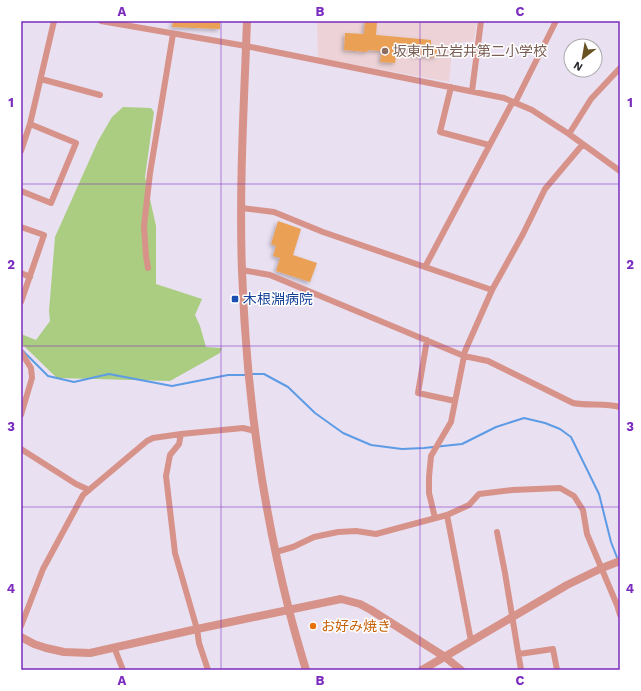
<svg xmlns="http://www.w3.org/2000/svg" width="641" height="691" viewBox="0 0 641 691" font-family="'Work Sans','Noto Sans JP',sans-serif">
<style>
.education{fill:#edd3d7}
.green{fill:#aacd81}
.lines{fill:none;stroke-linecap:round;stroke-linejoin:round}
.stream{stroke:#5d9be5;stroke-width:2}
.building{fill:#eaa054;filter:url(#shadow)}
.minor{stroke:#d7938a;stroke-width:6}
.tertiary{stroke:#d7938a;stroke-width:8}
.grid{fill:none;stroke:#7b2cbf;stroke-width:1;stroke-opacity:0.55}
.education-dot{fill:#8d6e63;stroke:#fff;stroke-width:1.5}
.transit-dot{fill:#1a4fb4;stroke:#fff;stroke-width:1.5}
.food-dot{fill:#e8710a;stroke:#fff;stroke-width:1.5}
.labels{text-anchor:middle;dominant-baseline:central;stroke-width:3;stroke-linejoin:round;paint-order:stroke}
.education-label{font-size:14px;fill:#785e54;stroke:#fff;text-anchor:start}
.transit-label{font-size:14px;fill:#164399;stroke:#fff;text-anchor:start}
.food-label{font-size:14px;fill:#c56008;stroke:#fff;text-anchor:start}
.neatline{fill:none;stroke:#7b2cbf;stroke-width:1.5}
.grid-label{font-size:13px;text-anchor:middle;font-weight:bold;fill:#7b2cbf}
</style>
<defs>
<filter id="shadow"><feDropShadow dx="-2" dy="2" stdDeviation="2" flood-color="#0004"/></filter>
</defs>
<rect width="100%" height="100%" fill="#e9e0f2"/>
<path class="education" d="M317,21H477L474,41L453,43L449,82L318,58Z"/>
<path class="green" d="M123,107L151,108L154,112L145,177L156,226V284L202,299L195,315L200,326L206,347L222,348L220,353L170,381L57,378L25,347L21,345V334L36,340L50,321L49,311L55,237L98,141L112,117Z"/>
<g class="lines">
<path class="stream" d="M21,349L48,376L74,382L109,374L172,386L228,375H246
M251,374H264L288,387L315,413L343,433L371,445L402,449L424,448L462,444L496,427L524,418L545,423L560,429L571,437L599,494L611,542L618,560"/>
</g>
<path class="building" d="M173,21H220V29L172,27Z
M365,21H377L376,35L431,40V48H437L436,57L412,55L413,49L397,47L395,63L380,62L382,51L368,50L367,52L344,50L345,33L364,34Z
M278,221L301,229L293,255L317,263L310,282L276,271L280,258L273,256L276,246L271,244Z"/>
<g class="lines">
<path class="minor" d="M101,21L246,46L504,98L532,110L569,134L620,171
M41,79L100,95
M451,87L440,132L489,145
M472,91L481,21
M515,103L556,21
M569,134L591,99L620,68
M21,151L30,124L54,21
M21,191L51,203L76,143L30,124
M241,208L274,212L323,232L492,290
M21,227L44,235L21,302
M425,267L512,103
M148,268L146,256L144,226L150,173L173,34
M242,270L270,275L464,356L488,361L573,403C589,406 605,403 620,407
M21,273L30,277
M427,340L418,393L455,401
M21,352L31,368L32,378L21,415
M181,434L243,428L255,431
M21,449L76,484L89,490
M447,515L471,641
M435,518L429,493V477L431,456L451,422L465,351L492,290L523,234L545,189L583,144
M497,532L505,573L521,670
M276,552L293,547L314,537L338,532L356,531L376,534L447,515L469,505L479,494L513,490L560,488L574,496L583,510L587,534L617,605L620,615
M21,626L43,569L83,495L147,441L153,438L181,434L179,444L170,455L166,476L175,553L197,629L199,643L208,670
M114,647L123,670
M519,654L553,649L557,670"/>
<path class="tertiary" d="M247,21C244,104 239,188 242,271C246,385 261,500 289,610C294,630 300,650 306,670
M21,637L34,644L46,648L64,652L90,653L197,629L341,599L360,604L371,610L445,657L461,670
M422,670L567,585L602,568L620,561"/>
</g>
<path class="grid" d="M221,21V670M420,21V670M21,184H620M21,346H620M21,507H620"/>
<circle class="education-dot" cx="385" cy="51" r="4"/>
<rect class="transit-dot" x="231" y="295" width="8" height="8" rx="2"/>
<circle class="food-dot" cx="313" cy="626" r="4"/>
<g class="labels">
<g class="education-label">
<text x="393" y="51">坂東市立岩井第二小学校</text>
</g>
<g class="transit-label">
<text x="243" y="299">木根淵病院</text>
</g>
<g class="food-label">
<text x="321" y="626">お好み焼き</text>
</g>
</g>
<rect width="641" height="691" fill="none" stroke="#ffffff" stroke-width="44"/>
<g transform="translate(583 58) rotate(211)"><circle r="19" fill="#ffffff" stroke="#abaaad"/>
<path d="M0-3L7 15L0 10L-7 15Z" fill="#685222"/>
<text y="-6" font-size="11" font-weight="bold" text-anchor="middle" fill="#2e2b32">N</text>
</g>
<rect x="22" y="22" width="597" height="647" class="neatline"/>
<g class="grid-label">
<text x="122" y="16">A</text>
<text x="320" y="16">B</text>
<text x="520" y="16">C</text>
<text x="11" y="107">1</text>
<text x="630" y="107">1</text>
<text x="11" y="269">2</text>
<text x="630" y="269">2</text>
<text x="11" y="431">3</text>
<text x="630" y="431">3</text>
<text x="11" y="593">4</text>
<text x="630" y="593">4</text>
<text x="122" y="685">A</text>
<text x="320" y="685">B</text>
<text x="520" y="685">C</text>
</g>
</svg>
